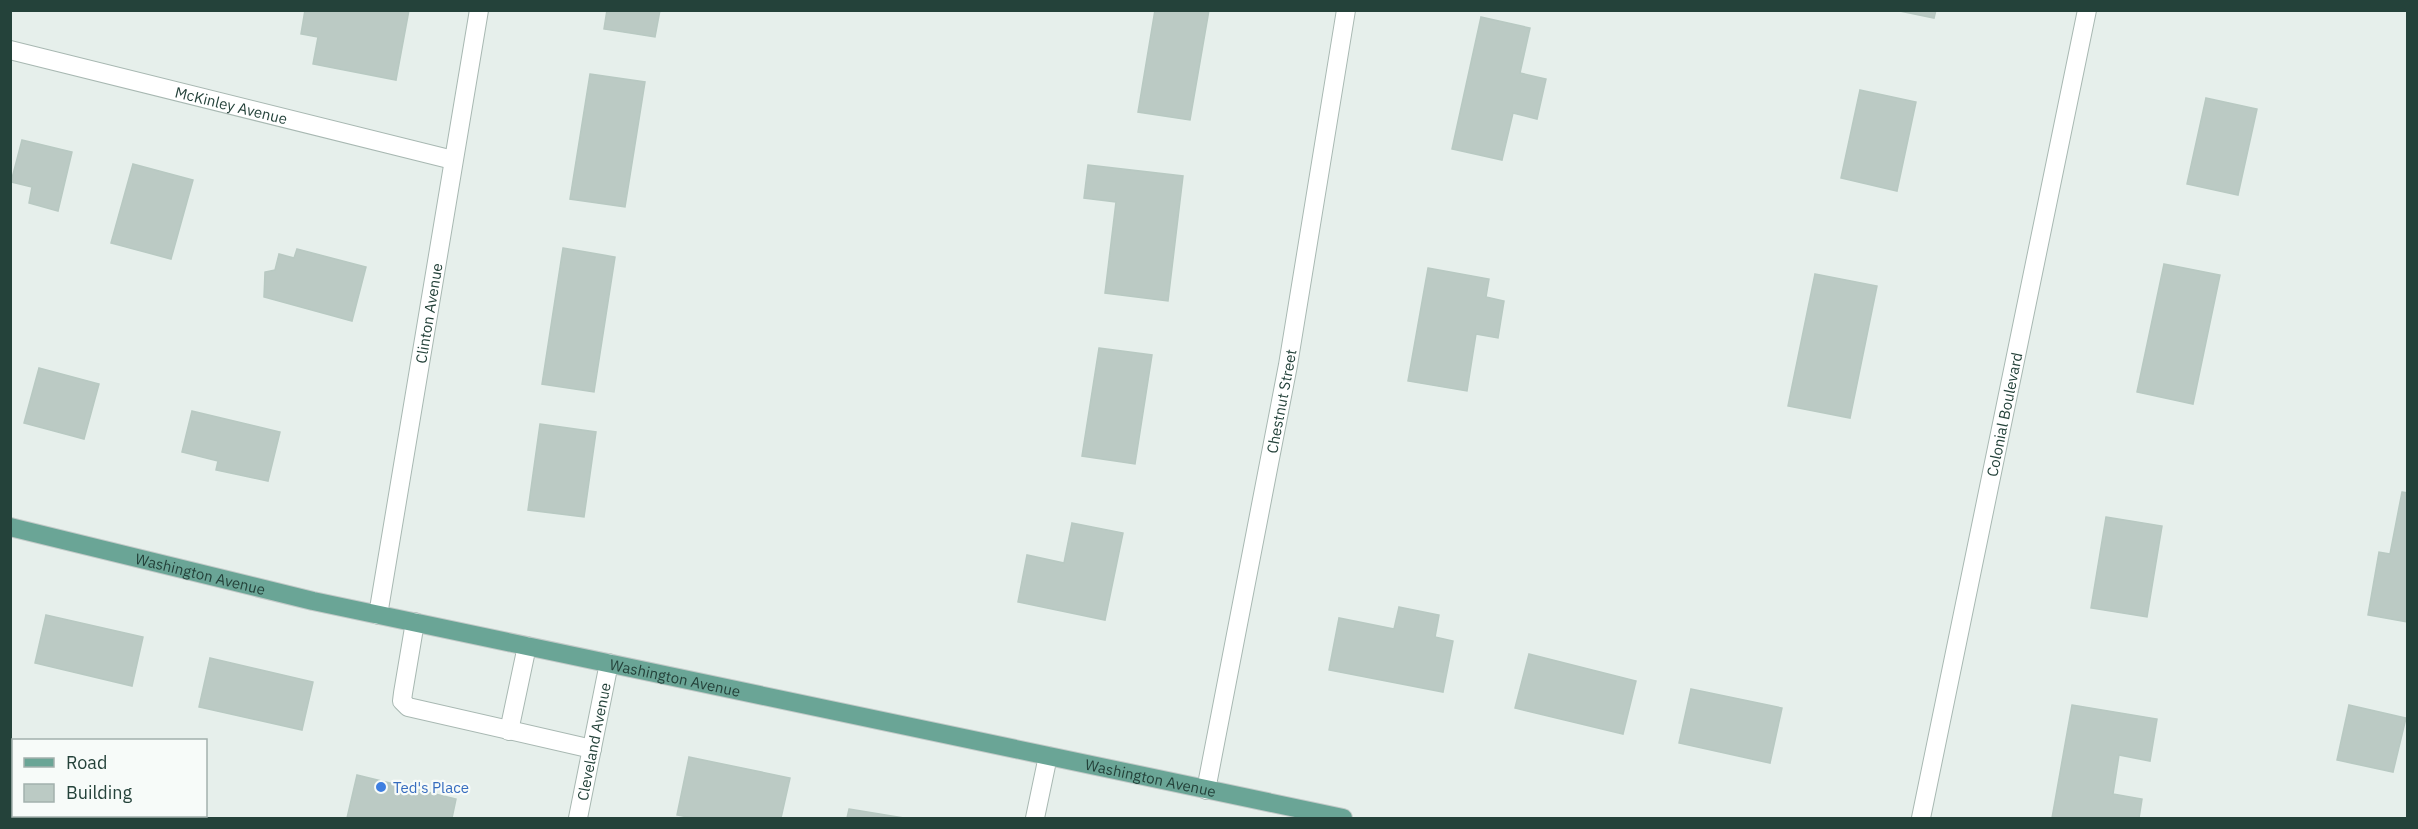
<svg xmlns="http://www.w3.org/2000/svg" width="2418" height="829" viewBox="0 0 2418 829" font-family="'IBM Plex Sans',sans-serif">
<style>
.building{fill:#bbcac4;stroke:#b8c9c2;stroke-width:1.5}
.lines{fill:none;stroke-linecap:round;stroke-linejoin:round}
.minor-casing{stroke:#a8b8b2;stroke-width:20}
.major-casing{stroke:#c2cac8;stroke-width:20}
.minor{stroke:#fff;stroke-width:18}
.major{stroke:#6aa596;stroke-width:18}
.shop-dot{fill:#3f7fe0;stroke:#f7fbf9;stroke-width:2}
.labels{text-anchor:middle;dominant-baseline:central;stroke-width:4.5;stroke-linejoin:round;paint-order:stroke}
.street-label{font-size:15px;fill:#24423a;stroke:#f7fbf9}
.shop-label{font-size:15px;fill:#366cbe;stroke:#f7fbf9;text-anchor:start}
</style>
<rect width="100%" height="100%" fill="#e6efeb"/>
<path class="building" d="M305,10H409L396,80L313,64L318,37L301,34Z
M607,10H660L655,37L604,29Z
M1155,10H1209L1190,120L1138,112Z
M1895,10H1936L1934,18Z
M1481,17L1530,28L1520,73L1546,79L1537,119L1513,113L1502,160L1452,149Z
M590,74L645,82L625,207L570,199Z
M1860,90L1916,102L1897,191L1841,178Z
M2206,98L2257,109L2238,195L2187,184Z
M22,140L72,152L58,211L29,203L32,187L11,182Z
M133,164L193,180L171,259L111,243Z
M1088,165L1183,176L1168,301L1105,293L1116,202L1084,198Z
M563,248L615,257L594,392L542,384Z
M297,249L366,267L352,321L264,297L265,272L275,270L279,254L294,258Z
M2164,264L2220,275L2193,404L2137,392Z
M1428,268L1489,279L1486,297L1504,301L1498,338L1476,334L1467,391L1408,381Z
M1815,274L1877,286L1850,418L1788,406Z
M1099,348L1152,355L1135,464L1082,456Z
M39,368L99,384L84,439L24,423Z
M192,411L280,432L268,481L216,470L218,461L182,452Z
M540,424L596,432L584,517L528,510Z
M2402,492L2408,493V622L2368,615L2379,552L2390,554Z
M2106,517L2162,526L2147,617L2091,608Z
M1072,523L1123,533L1105,620L1018,602L1027,555L1064,563Z
M1399,607L1439,615L1435,637L1453,641L1443,692L1329,670L1339,618L1394,629Z
M46,615L143,637L132,686L35,663Z
M1529,654L1636,681L1623,734L1515,708Z
M210,658L313,682L302,730L199,707Z
M1691,689L1782,708L1770,763L1679,743Z
M2072,705L2157,719L2150,761L2119,755L2113,794L2142,799L2139,818H2052Z
M2349,705L2406,718L2393,772L2337,760Z
M689,757L790,778L781,818H693L677,815Z
M357,775L456,799L452,818H347Z
M849,809L904,818H847Z
M27,816H67L77,818H26Z
M103,816H127L138,818H102Z"/>
<g class="lines">
<g class="minor-casing">
<g id="minor">
<path id="s1" d="M10,50L453,160"/>
<path id="s2" d="M378,615L479,10"/>
<path d="M415,622L403,693L402,701L408,707L592,749"/>
<path d="M509,731L527,646"/>
<path id="s3" d="M1206,790L1288,365L1346,10"/>
<path id="s4" d="M578,818L609,663"/>
<path d="M1035,818L1048,756"/>
<path id="s5" d="M1921,818L2087,10"/>
</g>
</g>
<g class="major-casing">
<g id="major">
<path id="s6" d="M10,527L313,601L1343,818"/>
</g>
</g>
<use href="#minor" class="minor"/>
<use href="#major" class="major"/>
</g>
<circle class="shop-dot" cx="381" cy="787" r="6"/>
<g class="labels">
<g class="street-label">
<text stroke="none"><textPath href="#s1" startOffset="228">McKinley Avenue</textPath></text>
<text stroke="none"><textPath href="#s2" startOffset="306">Clinton Avenue</textPath></text>
<text stroke="none"><textPath href="#s3" startOffset="396">Chestnut Street</textPath></text>
<text stroke="none"><textPath href="#s5" startOffset="412">Colonial Boulevard</textPath></text>
<text stroke="none"><textPath href="#s6" startOffset="196">Washington Avenue</textPath></text>
<text stroke="none"><textPath href="#s6" startOffset="682">Washington Avenue</textPath></text>
<text stroke="none"><textPath href="#s4" startOffset="78">Cleveland Avenue</textPath></text>
<text stroke="none"><textPath href="#s6" startOffset="1168">Washington Avenue</textPath></text>
</g>
<g class="shop-label">
<text x="393" y="787">Ted's Place</text>
</g>
</g>
<rect width="2418" height="829" fill="none" stroke="#24423a" stroke-width="24"/>
<rect x="12" y="739" width="195" height="78" fill="#f7fbf9" stroke="#a3b1ad" stroke-width="1.5"/>
<rect x="24" y="758" width="30" height="9" fill="#6aa596" stroke="#a3b1ad" stroke-width="1.5"/>
<text x="66" y="769" font-size="18" fill="#24423a">Road</text>
<rect x="24" y="784" width="30" height="18" fill="#bbcac4" stroke="#a3b1ad" stroke-width="1.5"/>
<text x="66" y="799" font-size="18" fill="#24423a">Building</text>
</svg>
